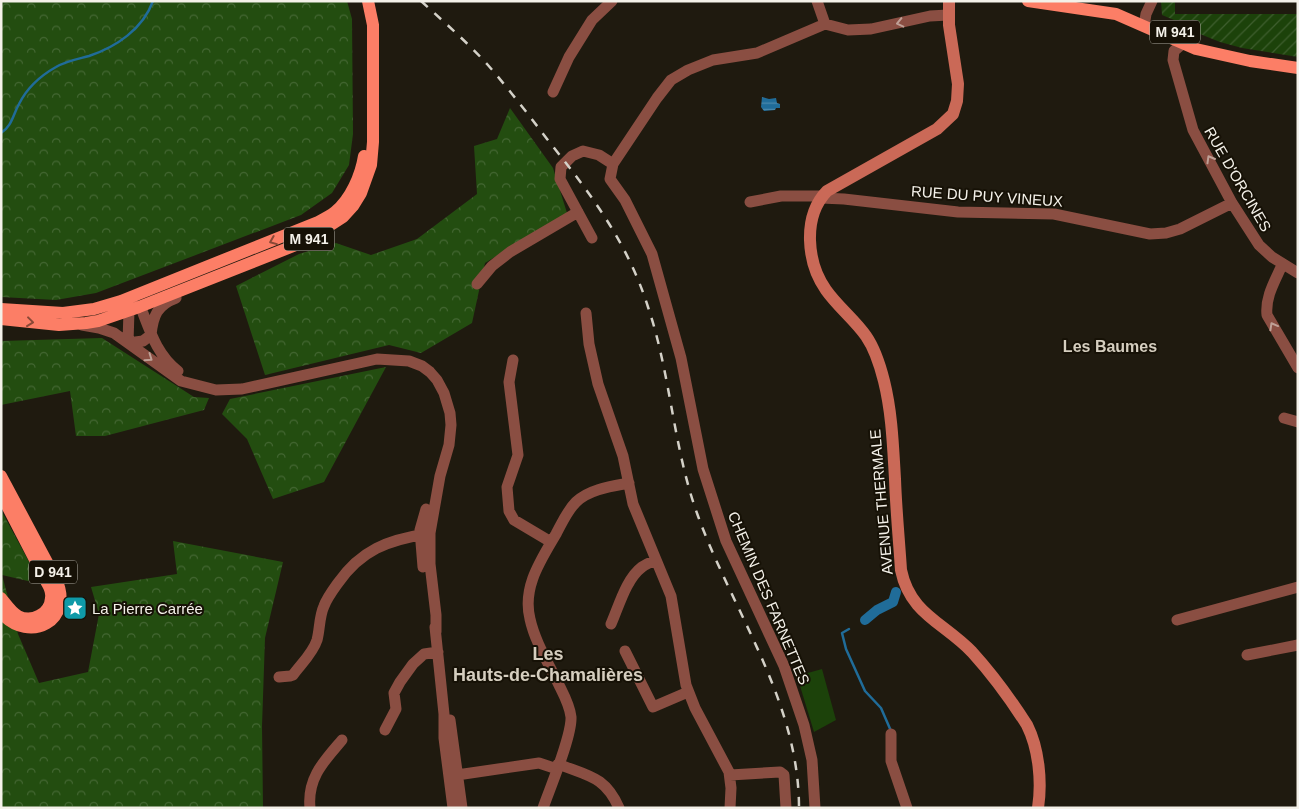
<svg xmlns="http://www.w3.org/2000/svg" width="1299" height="809" viewBox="0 0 1299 809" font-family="Helvetica,sans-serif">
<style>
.forest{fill:url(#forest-crowns)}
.garden{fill:url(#garden-furrows)}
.pitch{fill:#1c420a}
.water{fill:url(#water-rules)}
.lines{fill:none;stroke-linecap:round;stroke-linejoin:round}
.stream{stroke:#206c99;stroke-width:2.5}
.canal{stroke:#206c99;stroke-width:10}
.minor{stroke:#8a4e42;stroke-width:11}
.secondary{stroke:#ca6957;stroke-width:12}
.primary{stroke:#fc7e66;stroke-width:12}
.rail{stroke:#d4d1c8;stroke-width:2.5;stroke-dasharray:9 9;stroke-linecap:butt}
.oneway{stroke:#bfa096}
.oneway2{stroke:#894836}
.labels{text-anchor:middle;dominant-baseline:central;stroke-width:4;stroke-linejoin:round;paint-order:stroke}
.shield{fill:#161106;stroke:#b1aea5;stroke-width:1}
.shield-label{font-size:14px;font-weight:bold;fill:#f4f1e9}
.street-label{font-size:15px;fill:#f4f1e9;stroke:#161106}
.poi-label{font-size:15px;fill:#f4f1e9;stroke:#161106;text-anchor:start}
.neighbourhood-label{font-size:16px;font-weight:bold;fill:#d5cebf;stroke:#161106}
.quarter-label{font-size:18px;font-weight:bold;fill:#d5cebf;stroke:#161106}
</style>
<defs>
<pattern id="forest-crowns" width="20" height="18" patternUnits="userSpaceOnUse" patternTransform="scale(1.25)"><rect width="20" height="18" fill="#234d10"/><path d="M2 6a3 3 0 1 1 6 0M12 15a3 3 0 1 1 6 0" fill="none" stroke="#446733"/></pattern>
<pattern id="garden-furrows" width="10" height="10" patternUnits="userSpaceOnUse" patternTransform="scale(1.25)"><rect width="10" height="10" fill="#1c420a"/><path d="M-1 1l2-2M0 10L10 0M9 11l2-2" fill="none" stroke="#3e5e2e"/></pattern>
<pattern id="water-rules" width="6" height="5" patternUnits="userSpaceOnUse" patternTransform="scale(1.25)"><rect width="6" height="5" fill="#206c99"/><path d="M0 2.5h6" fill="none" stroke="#4c89ac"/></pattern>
</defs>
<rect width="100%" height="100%" fill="#1f1a0f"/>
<path class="forest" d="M1,1H347L352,19L353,134L349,165L332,193L301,215L96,293L56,300L1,297Z
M510,108L553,168L567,213L485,263L472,323L421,353L389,345L265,375L236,286L299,254L336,243L371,255L417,239L477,194L474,146L497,139Z
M102,338L194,397L209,398L204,410L105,436H76L70,391L1,405V341Z
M386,367L324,482L273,499L247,439L222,414L230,399Z
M1,510L41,584L2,575L18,634L39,683L88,672L99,614L91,587L177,574L173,541L283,562L265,638L262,726L263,808H1Z"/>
<path class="garden" d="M1161,1H1175V14H1298V57L1242,48L1220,42L1195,32L1186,25L1162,15Z"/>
<path class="pitch" d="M822,669L836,720L814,732L797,676Z"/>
<path class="water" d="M762,97L769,99L776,98L777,103L780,104V108H776L775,110L764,111L761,107Z"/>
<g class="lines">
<path class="stream" d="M1,133C12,126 13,115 19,104C27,88 40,76 56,67C66,61 78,59 89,56C116,47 143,29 153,1
M849,629L842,633L846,649L865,691L881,708L891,731"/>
<path class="canal" d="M865,620L877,610L893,602L896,592"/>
<path class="minor" d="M817,1L825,24
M1144,26L1146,14L1152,1
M1182,44L1174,51L1173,60L1193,130L1232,203L1259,245L1272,257L1298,273
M553,92L569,57L592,20L612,1
M821,198L844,199L958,212L1054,214L1150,234L1166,233L1180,229L1232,203
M750,202L781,196H822
M592,238L560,179L561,167L572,156L583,151L599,155L613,164
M1282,265C1275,281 1265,297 1267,315L1298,368
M477,284L492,266L510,252L578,212
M132,304L141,308C150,331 157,355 178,371
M133,304L129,310L128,343L143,341L151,335C153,316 157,305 176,298
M586,313L589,344L598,384L623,456L633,504L671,596L686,685L695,708L729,772L731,788L730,808
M82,325L99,328L114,333L181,381L216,390L242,389L377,359L409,361L422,366L430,372L437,380L444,393L450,413L451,425L449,445L440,476L430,533V564L436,615V632
M513,360L509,382L518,455L507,487L509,511L514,520L551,542
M1284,418L1298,422
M423,567L420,530L426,509
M1177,620L1298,587
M611,624C619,606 626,579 642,567C646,564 651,562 656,560
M435,627L444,714V738L453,808
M625,651L653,707L688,692
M1247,655L1298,645
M279,677L290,676L293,675C301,664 313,653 317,640C320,629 319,617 324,606C327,598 333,590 338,583C361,550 388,540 426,534
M450,720L462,808
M385,730L396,709L394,693L400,682L413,664L424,654L438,652
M891,734V761L907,808
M558,764C588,776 605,776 619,808
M457,775L539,763L557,769
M730,775L780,772L784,775L786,808
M310,808C307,778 324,761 342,740
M543,808C550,788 572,736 571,717C570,706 564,695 559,685C549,664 535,642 530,619C522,587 541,560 556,534C562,523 567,511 576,502C589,489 613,486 629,483
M815,808L812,760L804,725L784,666L726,541L703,469L681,358L652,254L625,200L610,179L613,164L657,98L671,80L688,70L713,60L757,53L825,24L848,30L871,29L930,16L948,15"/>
<path class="secondary" d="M949,1V25L958,84L957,101L953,114L937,129L827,191C802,217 807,263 826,290C838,307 854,319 866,336C875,349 880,365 884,381C892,413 893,446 895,479C896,509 899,539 901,570C910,614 943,622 972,652C992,674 1011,700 1027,725C1039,749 1042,782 1038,808"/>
<path class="primary" d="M1028,1L1116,14L1196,49L1250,61L1298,68
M1,309L63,313L94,309L121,301L318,222C324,219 330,216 335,212C351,199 361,175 364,156
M1,319L59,325L86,323L98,321L139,307L306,241L343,217L353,206L361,193L371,165L373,142V25L368,1
M1,476L56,579C75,620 30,645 1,613
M1,494L47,583C50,588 52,592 51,598C50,614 32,623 18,616C11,612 6,604 1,598"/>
<path class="rail" d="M421,1C444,22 467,42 487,64C508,88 528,114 547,139C590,193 627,241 648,307C671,375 673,448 698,516C733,612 799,701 799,808"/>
</g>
<defs><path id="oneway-chevron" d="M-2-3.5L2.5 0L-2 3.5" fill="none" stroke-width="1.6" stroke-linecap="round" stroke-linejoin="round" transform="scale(1.25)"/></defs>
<g class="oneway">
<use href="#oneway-chevron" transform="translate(900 23) rotate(167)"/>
<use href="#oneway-chevron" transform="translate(1210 159) rotate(-120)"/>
<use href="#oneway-chevron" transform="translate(1273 326) rotate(-119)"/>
<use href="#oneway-chevron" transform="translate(149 358) rotate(35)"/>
</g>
<g class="oneway2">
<use href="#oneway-chevron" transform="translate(273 241) rotate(158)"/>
<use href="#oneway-chevron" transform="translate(30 322) rotate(7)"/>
</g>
<defs>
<g id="sight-square" transform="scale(1.25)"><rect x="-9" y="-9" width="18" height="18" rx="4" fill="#0f9aa8" stroke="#161106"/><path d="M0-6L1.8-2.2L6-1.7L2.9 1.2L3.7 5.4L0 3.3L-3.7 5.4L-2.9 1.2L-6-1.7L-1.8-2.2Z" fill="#fff"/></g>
</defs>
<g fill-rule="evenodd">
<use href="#sight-square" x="75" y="608"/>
</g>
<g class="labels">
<g class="shield">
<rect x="1150" y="20.5" width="50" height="23" rx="4"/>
<rect x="284" y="227.5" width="50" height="23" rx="4"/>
<rect x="29" y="560.5" width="48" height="23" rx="4"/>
</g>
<g class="shield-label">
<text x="1175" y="32">M 941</text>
<text x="309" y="239">M 941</text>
<text x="53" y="572">D 941</text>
</g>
<g class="street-label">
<text transform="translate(1238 179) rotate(60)">RUE D'ORCINES</text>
<text transform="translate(987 196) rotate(4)">RUE DU PUY VINEUX</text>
<text transform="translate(881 502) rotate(-95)">AVENUE THERMALE</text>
<text transform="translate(769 598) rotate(67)">CHEMIN DES FARNETTES</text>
</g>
<g class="poi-label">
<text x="92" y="608">La Pierre Carrée</text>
</g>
<g class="neighbourhood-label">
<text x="1110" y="346">Les Baumes</text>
</g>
<g class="quarter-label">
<text x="548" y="654">Les<tspan x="548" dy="21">Hauts-de-Chamalières</tspan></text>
</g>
</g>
<rect width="1299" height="809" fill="none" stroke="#f4f1e9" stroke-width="5"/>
</svg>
